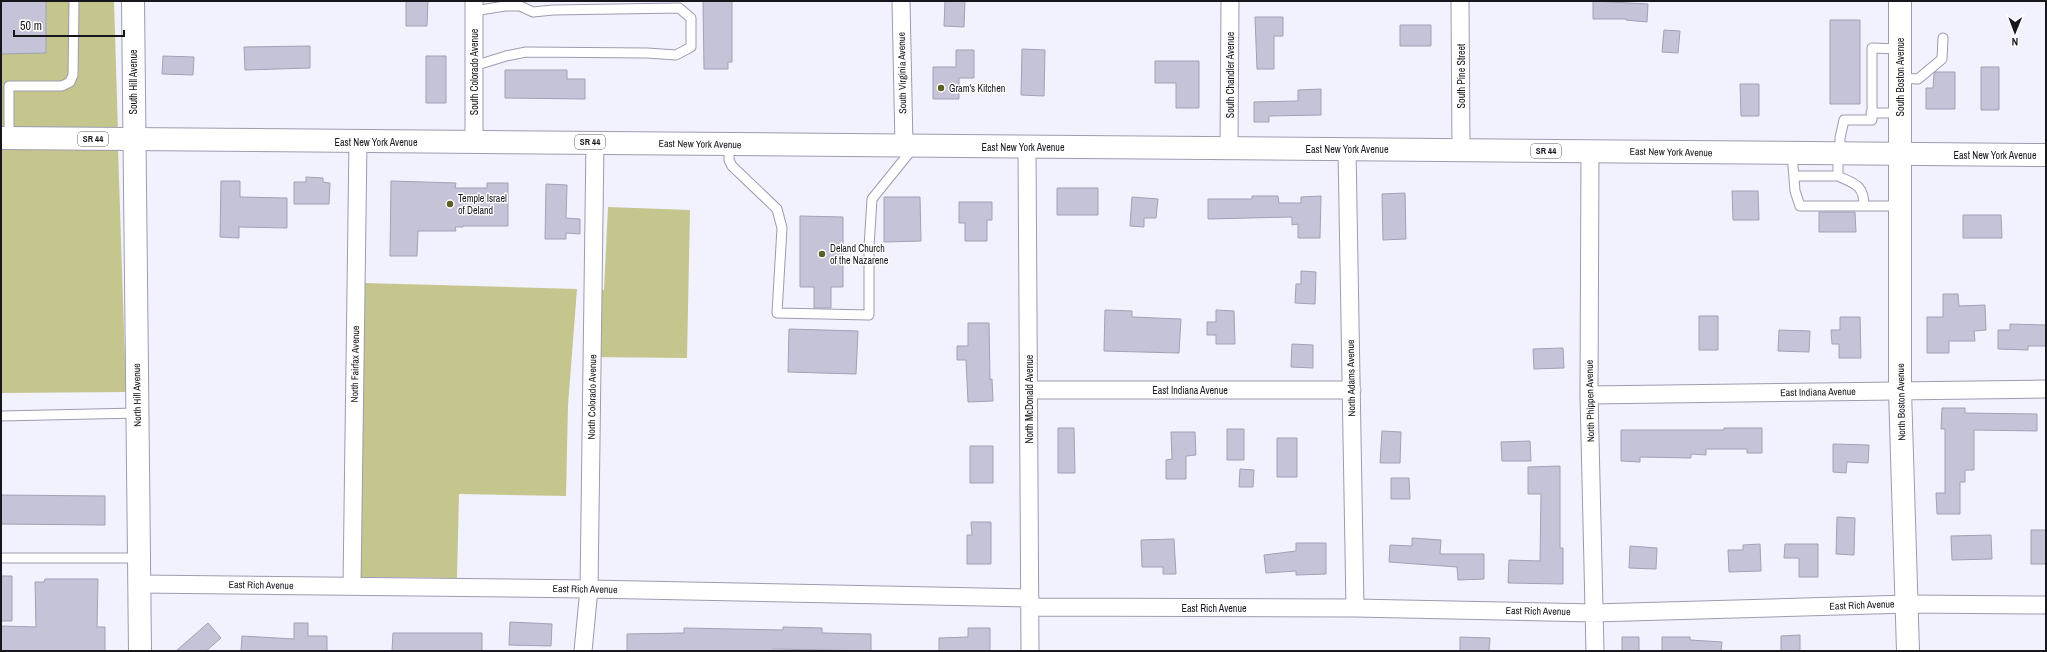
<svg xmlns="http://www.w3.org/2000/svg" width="2047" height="652" viewBox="0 0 2047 652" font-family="'Archivo Narrow',sans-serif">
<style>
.forest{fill:#c5c68d}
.building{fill:#c5c3d8;stroke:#a2a1b5}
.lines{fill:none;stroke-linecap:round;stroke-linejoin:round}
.lane-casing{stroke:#9d9baf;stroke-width:11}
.street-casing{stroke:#9d9baf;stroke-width:19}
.secondary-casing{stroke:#9d9baf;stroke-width:24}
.primary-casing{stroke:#9d9baf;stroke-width:24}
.lane{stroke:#fff;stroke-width:9}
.street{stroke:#fff;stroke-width:17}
.secondary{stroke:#fff;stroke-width:22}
.primary{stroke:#fff;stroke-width:22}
.poi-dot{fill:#5e5e2b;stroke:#fff;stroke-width:1.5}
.labels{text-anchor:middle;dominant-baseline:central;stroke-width:3;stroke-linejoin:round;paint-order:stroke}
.shield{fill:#fff;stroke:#5d5c61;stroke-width:1}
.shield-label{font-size:9px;font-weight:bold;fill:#17161d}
.street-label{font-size:10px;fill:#17161d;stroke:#fff}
.poi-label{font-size:10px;fill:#17161d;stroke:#fff;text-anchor:start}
</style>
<rect width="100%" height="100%" fill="#f2f1fe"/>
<path class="forest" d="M1,1H114L118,131L1,130Z
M1,147L118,148L126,392L1,393Z
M608,207L690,210L687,358L587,357L592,290H604Z
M364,283L577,289L568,405L566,496L459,494L457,578L360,577Z"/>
<path class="building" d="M1,1H46V53L1,54Z
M406,1H428L427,26H406Z
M703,1H732V62H728V69H704Z
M945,1H965L964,27L944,26Z
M1593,1L1648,4L1647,22L1626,20V19H1593Z
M1255,17H1283V36H1274V69H1257Z
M1830,20H1860V104H1830Z
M1400,25H1431V46H1400Z
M1664,30L1680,31L1678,53L1662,52Z
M310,46V68L245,70L244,47Z
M1022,49L1045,50L1044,96L1021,95Z
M956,50H974V78H959V99H933V67H956Z
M163,56L194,57L193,75L162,74Z
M426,56H446V103H426Z
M1155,61H1199V108H1176V83H1155Z
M1981,67H1999V110H1981Z
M505,70H567V79H585V99L505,98Z
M1935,72H1955V109H1926V88H1933L1934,74Z
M1740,84H1759V116H1741Z
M1321,89V115L1269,116V122H1254V102L1298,101V90Z
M306,177L323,178V182L330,183L329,204H294V182H306Z
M221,181H240V197L287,198V228L239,227V238L220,237Z
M391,181L456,183L455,188H487V183H508V226H463V227H455L456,231H418L417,256H390Z
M546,184L567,185L566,218L580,219V234L566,233V239H545Z
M1057,188H1098V215H1057Z
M1732,191H1758L1759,220H1733Z
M1405,193L1406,239L1383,240L1382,194Z
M1252,196H1278L1279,203H1301V197L1321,196L1320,238H1298V224L1292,225V217L1208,219V199H1252Z
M884,197H920L921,241L884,242Z
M1132,197L1158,199L1156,218H1144V227L1130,226Z
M959,202H992V220H987V241H965V223H959Z
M1819,212H1855L1856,232H1819Z
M1963,215H2001L2002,238H1963Z
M800,216L843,217V287H831V308H814V287H800Z
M1301,271L1316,272L1315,304L1295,303L1296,284H1301Z
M1943,294H1958L1959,306L1985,305L1986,330L1974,331L1975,341H1949V353H1927V317H1943Z
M1105,310L1132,311V317L1181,319L1179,353L1104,351Z
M1216,310L1234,311L1235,344H1216V335H1207V322H1216Z
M1699,316H1718V350H1699Z
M1840,317H1860L1861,358H1839V344H1832L1831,330H1840Z
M968,323H989L990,380L992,379L993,401L968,402L966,360H957V346H968Z
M2010,324L2046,325V346H2028V350L1998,349V330H2010Z
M789,329L858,331L856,374L788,372Z
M1779,330L1810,331L1809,352L1778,351Z
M1292,344L1313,345V368L1291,367Z
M1563,348L1564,368L1534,369L1533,349Z
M1942,408H1965V413L2037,414V431L1974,430V470H1965V482H1960V514H1937L1936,493H1945V429H1941Z
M1058,428H1074L1075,473H1058Z
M1724,428H1762V453H1747V449H1706V455L1691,454V458L1640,457V462L1621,461V430H1724Z
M1227,429H1244V460H1227Z
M1382,431L1401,432L1400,463H1380Z
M1171,432H1195L1196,455L1186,456V479H1166V460L1172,459Z
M1277,438H1297V477H1277Z
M1530,441L1531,461H1502L1501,442Z
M1833,444L1869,445L1868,463L1847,462L1846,473L1833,472Z
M970,446H993V483H970Z
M1560,466V548H1563V584L1508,583L1509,560L1540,561L1541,494H1528V467Z
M1240,469L1254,470L1253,487H1239Z
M1391,478H1409L1410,499H1391Z
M1,495L105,496V525L1,524Z
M1837,517L1855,518L1854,555L1836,554Z
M971,522H991V564H967V535H972Z
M2031,530H2046V564H2031Z
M1991,535L1992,559L1952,560L1951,536Z
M1412,538L1441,540L1440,554H1484V579L1458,580L1457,567L1389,562L1390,545L1412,546Z
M1174,539L1176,574H1163V567H1142L1141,540Z
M1296,543H1326V574L1296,575V571L1266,573L1264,555L1296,551Z
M1760,544L1761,571L1729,572L1728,550H1743V545Z
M1785,544H1818V577H1799V558H1784Z
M1630,546L1657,548L1656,569L1629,568Z
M1,576H12V621H1Z
M45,579H98L97,627H105V651H1V626L36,627L35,582H44Z
M510,622L552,624L551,646L509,645Z
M208,623L221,638L206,651H176Z
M294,623H308V636H327V651H241L242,636L294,639Z
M783,627L822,628V633L871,634V651L773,649V651H627V634L684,633V628L783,630Z
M968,628H990V651H939V638L968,637Z
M393,633H482V651H392Z
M1800,635V651H1781V636Z
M1460,637L1490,638L1489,651H1460Z
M1622,637H1639V651H1622Z
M1662,637H1690V640L1722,642L1721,651H1662Z"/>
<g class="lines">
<g class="lane-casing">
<path id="lane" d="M474,66L506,56L526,52L647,53L676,55L691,47V18L679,8L553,10L533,12L520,6H505L474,11
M1900,78L1918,79L1942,59L1943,38
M1871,113H1900
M9,138V86H62L70,82L73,75L74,1
M729,144V160L732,166L777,209L782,228L777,313L869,315V247L872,199L914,147
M1792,153L1795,191L1800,206H1900
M1838,153V176C1855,184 1864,185 1864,206
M1840,153V138L1844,120H1872V48L1900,49
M1794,176H1838
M1,416L138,413
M1,558H139"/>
</g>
<g class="street-casing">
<path id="street" d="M901,1L904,146
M1460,1L1461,150
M474,143V1
M1027,147L1030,651
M1229,148L1230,1
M1347,149L1355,608
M1590,151L1589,395L1595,651
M1029,390H1352
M1589,395L2046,389
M139,584L589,589L1030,598
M352,586L358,142
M1030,607L1355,608L1594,613L1908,604L2046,605
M583,651L589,589L595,142"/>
</g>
<g class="secondary-casing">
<path id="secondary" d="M133,1L140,651
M1900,1V390L1908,651"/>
</g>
<g class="primary-casing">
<path id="primary" d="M1,138L2046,155"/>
</g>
<use href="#lane" class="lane"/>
<use href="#street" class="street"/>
<use href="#secondary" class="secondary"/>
<use href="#primary" class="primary"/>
</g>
<g class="poi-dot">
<circle cx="941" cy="88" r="4"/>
<circle cx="450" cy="204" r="4"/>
<circle cx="822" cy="254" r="4"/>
</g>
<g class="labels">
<g class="shield">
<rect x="78" y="132" width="30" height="14" rx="3"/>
<rect x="575" y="135" width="30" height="14" rx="3"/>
<rect x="1531" y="144" width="30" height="14" rx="3"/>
</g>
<g class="shield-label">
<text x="93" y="139">SR 44</text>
<text x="590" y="142">SR 44</text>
<text x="1546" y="151">SR 44</text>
</g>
<g class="street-label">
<text transform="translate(474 72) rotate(-90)">South Colorado Avenue</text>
<text transform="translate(902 73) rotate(-91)">South Virginia Avenue</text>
<text transform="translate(1230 75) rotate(-90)">South Chandler Avenue</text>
<text transform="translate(1461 76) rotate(-90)">South Pine Street</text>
<text transform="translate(1900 77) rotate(-90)">South Boston Avenue</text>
<text transform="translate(133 82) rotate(-90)">South Hill Avenue</text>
<text x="376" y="142">East New York Avenue</text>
<text transform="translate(700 144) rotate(1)">East New York Avenue</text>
<text x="1023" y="147">East New York Avenue</text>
<text x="1347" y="149">East New York Avenue</text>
<text transform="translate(1671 152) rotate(1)">East New York Avenue</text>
<text x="1995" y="155">East New York Avenue</text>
<text transform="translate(355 364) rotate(-89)">North Fairfax Avenue</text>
<text transform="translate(1351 378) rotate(-91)">North Adams Avenue</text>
<text x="1190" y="390">East Indiana Avenue</text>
<text transform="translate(1818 392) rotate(-1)">East Indiana Avenue</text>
<text transform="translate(137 395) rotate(-91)">North Hill Avenue</text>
<text transform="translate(592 397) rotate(-89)">North Colorado Avenue</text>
<text transform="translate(1029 399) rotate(-90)">North McDonald Avenue</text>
<text transform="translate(1590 401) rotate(-91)">North Phippen Avenue</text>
<text transform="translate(1901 402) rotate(-91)">North Boston Avenue</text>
<text transform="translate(261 585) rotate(1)">East Rich Avenue</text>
<text transform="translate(585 589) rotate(1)">East Rich Avenue</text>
<text transform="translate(1862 605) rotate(-2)">East Rich Avenue</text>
<text x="1214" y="608">East Rich Avenue</text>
<text transform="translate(1538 611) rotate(1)">East Rich Avenue</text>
</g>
<g class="poi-label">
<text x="949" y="88">Gram's Kitchen</text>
<text x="458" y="198">Temple Israel<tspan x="458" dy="12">of Deland</tspan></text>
<text x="830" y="248">Deland Church<tspan x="830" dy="12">of the Nazarene</tspan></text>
</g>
</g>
<rect width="2047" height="652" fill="none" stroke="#17161d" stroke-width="4"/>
<g transform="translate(2015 32) rotate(181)" stroke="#ffffff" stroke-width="3" paint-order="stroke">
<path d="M0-3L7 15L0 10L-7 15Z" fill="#17161d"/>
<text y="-6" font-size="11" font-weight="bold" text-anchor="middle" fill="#17161d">N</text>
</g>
<path d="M14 30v6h110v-6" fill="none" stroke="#17161d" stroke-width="2"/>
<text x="20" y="30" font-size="12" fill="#17161d" stroke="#ffffff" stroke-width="3" paint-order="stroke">50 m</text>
</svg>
